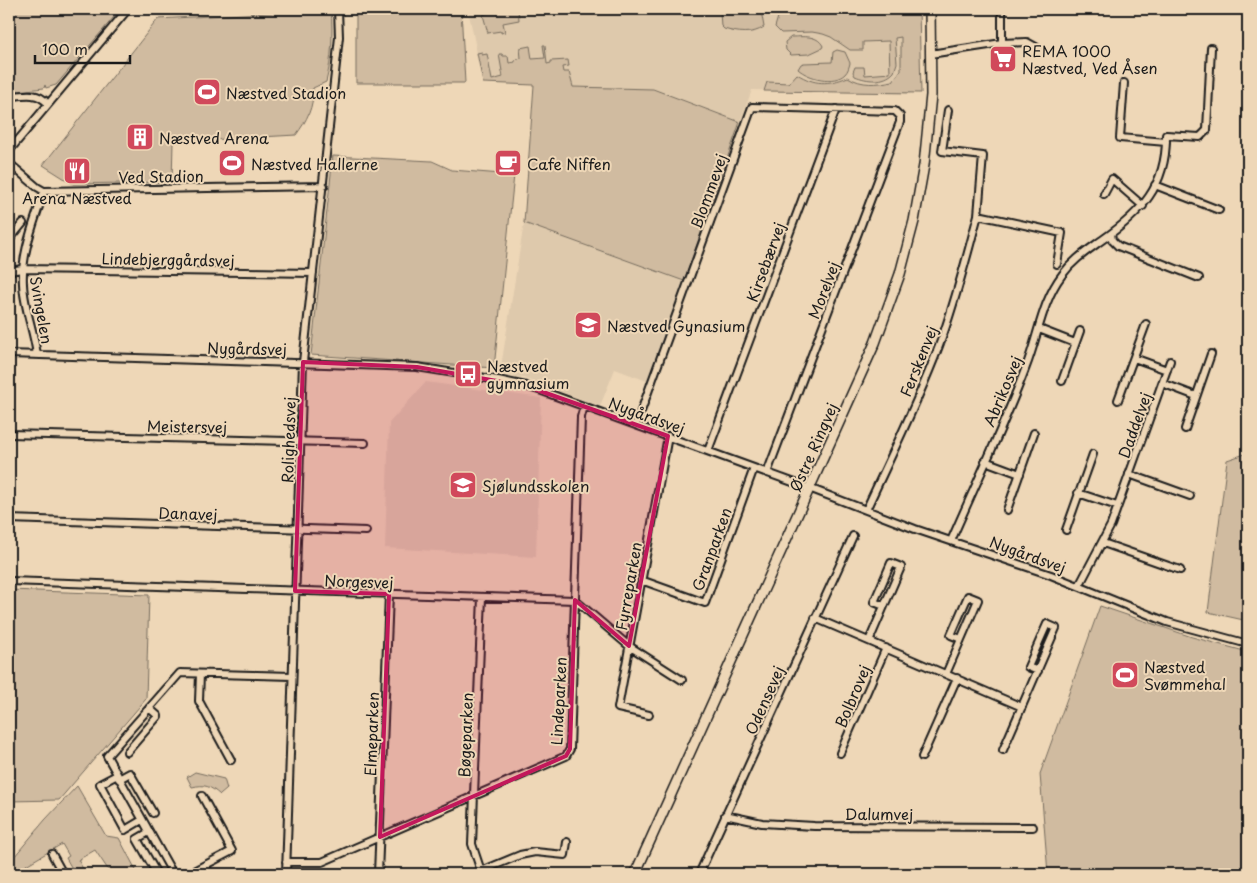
<svg xmlns="http://www.w3.org/2000/svg" width="1257" height="883" viewBox="0 0 1257 883" font-family="'Playpen Sans',sans-serif">
<style>
.built{fill:#dec9ac}
.green{fill:#d0bba0;stroke:#766c5e}
.lines{fill:none;stroke-linecap:round;stroke-linejoin:round}
.street-casing{stroke:#1c1c1c;stroke-width:10}
.secondary-casing{stroke:#1c1c1c;stroke-width:12}
.street{stroke:#eed7b7;stroke-width:6}
.secondary{stroke:#eed7b7;stroke-width:9}
.marked{fill:#c2185b;fill-opacity:0.2;stroke:#c2185b;stroke-width:4;stroke-linejoin:round}
.labels{text-anchor:middle;dominant-baseline:central;stroke-width:4;stroke-linejoin:round;paint-order:stroke}
.poi-label{font-size:15px;fill:#1c1c1c;stroke:#eed7b7;text-anchor:start}
.street-label{font-size:15px;fill:#1c1c1c;stroke:#eed7b7}
</style>
<rect width="100%" height="100%" fill="#eed7b7"/>
<filter id="ink" filterUnits="userSpaceOnUse"><feTurbulence type="fractalNoise" baseFrequency=".02" numOctaves="2"/><feDisplacementMap in="SourceGraphic" scale="10" xChannelSelector="R" yChannelSelector="G"/><feConvolveMatrix kernelMatrix="1 2 1 2 8 2 1 2 1" color-interpolation-filters="sRGB"/></filter>
<g filter="url(#ink)">
<path class="built" d="M468,9H908L910,94L752,90L740,122L653,89L534,90V85L483,83Z
M524,223L684,281L647,381L615,369L600,406L523,378L500,373Z
M426,382L541,398L536,557L385,548L389,423Z"/>
<path class="green" d="M9,9H120V10L56,85L46,88L45,85L44,88L9,92Z
M331,9C333,35 332,58 326,82L313,88C314,107 307,120 296,135L173,142L172,182L73,184L43,165L158,19Z
M443,9H461L465,83H356V14Z
M498,9H518L519,20L503,23L505,32L501,33V31L488,33L483,15Z
M723,9H757L762,16L764,27C753,35 737,33 724,29L721,26L720,12Z
M784,9H789L793,11L797,9H919L921,93L764,91L767,82L789,83L797,74C815,85 828,85 848,77C862,86 877,84 893,81L901,70V37L895,38L897,63L894,72C884,83 867,81 855,76L853,72L855,67H864L865,75L890,73L889,41L863,42V50H850L831,37L823,34L812,32L781,33L775,27L778,17Z
M791,37C802,37 817,34 823,46L822,48L809,54L791,55L786,50L785,42Z
M543,45H545L547,64L551,63V61L568,60L569,66L562,67L563,72H569L573,87L653,89L740,122L684,281L524,223L534,85L483,83L477,53L482,52V55L487,54L492,80L503,77L499,54H502L503,56H508L509,63L515,62V60L521,58L520,48L530,46L532,59L545,58Z
M837,50L845,52L850,63C849,67 848,71 845,74C834,85 808,78 798,69L801,64L804,63L832,62L833,52Z
M333,156L432,161L452,170L514,175L494,368L311,355Z
M1248,453V621L1208,612L1227,460Z
M9,590L149,595L146,699L59,800L9,801Z
M1100,606L1192,637L1248,652V874H1048L1040,774Z
M195,772L224,779L227,789L220,795C210,786 205,784 192,787L187,777Z
M77,786L106,836L119,838L138,874H111L95,850L78,860L86,874H75L66,858L69,856L62,844L26,865L31,874H9V863L45,820Z"/>
<g class="lines">
<g class="street-casing">
<path id="street" d="M1002,9V43
M930,54L1002,43L1027,42L1036,47
M1124,83L1120,138L1166,142
M9,97C23,95 38,91 48,104
M948,110L942,151L983,156L978,215
M9,151L128,9
M9,163L37,187L44,191L324,186
M1155,185L1219,210
M1104,194L1112,179L1143,206
M1111,234L1112,240L1118,246L1199,278
M9,240L23,223
M9,271L22,269L313,273
M1039,329L1075,343
M9,354L417,367L498,380L526,386L542,391L809,488L915,529L1051,575L1167,622L1248,644
M37,355C34,331 24,308 23,284C21,252 35,221 44,191
M1134,358L1167,370
M1062,381L1080,331
M1162,383L1196,396
M1118,400L1146,324
M636,425L752,107L895,111L900,116V122L767,473
M1185,429L1211,354
M9,434L365,443
M708,451L836,109
M985,461L1020,474
M1129,474L1190,496
M1078,493L1117,506
M866,510C891,456 918,402 939,346C955,304 966,259 978,215L1062,233L1057,264
M1007,510L1034,433
M9,519L366,531
M1066,530L1093,454
M951,541C976,483 1004,426 1026,367C1038,337 1042,301 1062,275C1073,260 1087,251 1102,240C1141,213 1167,186 1166,135L1200,137L1207,130L1211,48
M1103,543L1180,570
M641,580L705,603L754,468
M9,581L575,600L629,646L682,680
M1079,586L1111,525L1170,361
M815,618L1022,707
M869,641L901,567L891,563L874,602L884,606
M200,674L199,701L231,760
M946,674L978,600L968,596L951,635L961,639
M649,715L618,708L668,436
M1003,750L1056,628L1047,624L1028,667L1038,671
M127,752L158,716L149,708
M840,753L886,648
M922,757L957,678
M117,775L100,784L125,830L142,820
M119,779L130,773L153,813
M725,815L762,823L814,826L1033,827
M149,832L137,839L157,874
M52,854L63,874
M286,862H322L566,756L570,749L581,417L584,406
M205,865L210,874
M481,871L472,844L482,597
M173,874L107,756L180,673L292,676
M188,874L232,851L202,796
M286,874L303,362L339,37L338,9
M378,874L389,594
M474,874L520,855L535,852L565,855L567,842
M699,874L853,536"/>
</g>
<g class="secondary-casing">
<path id="secondary" d="M635,874L875,343L900,274L914,221L924,165L931,95L930,9"/>
</g>
<use href="#street" class="street"/>
<use href="#secondary" class="secondary"/>
</g>
</g>
<path class="marked" d="M303,362L417,367L526,386L668,436L629,646L575,600L570,749L566,756L380,837L389,594L295,591Z"/>
<defs>
<g id="supermarket-square" transform="scale(1.4375)"><rect x="-9" y="-9" width="18" height="18" rx="4" fill="#d1495b" stroke="#eed7b7"/><path d="M-6-5.5h2.5l.6 2H6L4.5 2H-2.5L-4.4-4H-6ZM-1.5 3.2a1.3 1.3 0 1 0 .1 0ZM3 3.2a1.3 1.3 0 1 0 .1 0Z" fill="#fff"/></g>
<g id="stadium-square" transform="scale(1.4375)"><rect x="-9" y="-9" width="18" height="18" rx="4" fill="#d1495b" stroke="#eed7b7"/><path d="M0-5a6.5 5 0 1 0 0 10a6.5 5 0 1 0 0-10ZM-3.5-1.8h7v3.6h-7Z" fill="#fff"/></g>
<g id="building-square" transform="scale(1.4375)"><rect x="-9" y="-9" width="18" height="18" rx="4" fill="#d1495b" stroke="#eed7b7"/><path d="M-4-6H4V6H1V3H-1V6H-4ZM-2.5-4.3h1.7v1.8h-1.7ZM.8-4.3h1.7v1.8H.8ZM-2.5-1h1.7V.8h-1.7ZM.8-1h1.7V.8H.8Z" fill="#fff"/></g>
<g id="cafe-square" transform="scale(1.4375)"><rect x="-9" y="-9" width="18" height="18" rx="4" fill="#d1495b" stroke="#eed7b7"/><path d="M-5.5-4.5H6V0H3Q3 3.5 0 3.5H-2.5Q-5.5 3.5-5.5 0ZM3-3.2v2h1.7v-2ZM-6 4.5H4V6H-6Z" fill="#fff"/></g>
<g id="restaurant-square" transform="scale(1.4375)"><rect x="-9" y="-9" width="18" height="18" rx="4" fill="#d1495b" stroke="#eed7b7"/><path d="M-5-6h1v4h1v-4h1v4h1v-4h1v5L-1.5 .5V6h-2V.5L-5-1ZM5-6V6H3V1.5H1.5Q1.5-4 5-6Z" fill="#fff"/></g>
<g id="school-square" transform="scale(1.4375)"><rect x="-9" y="-9" width="18" height="18" rx="4" fill="#d1495b" stroke="#eed7b7"/><path d="M0-5L7-2L0 1L-7-2ZM-4 1L0 2.5L4 1V4Q0 6-4 4Z" fill="#fff"/></g>
<g id="bus-square" transform="scale(1.4375)"><rect x="-9" y="-9" width="18" height="18" rx="4" fill="#d1495b" stroke="#eed7b7"/><path d="M-5-6H5V4H4V6H2V4H-2V6H-4V4H-5ZM-3.5-4V0h7V-4ZM-3.5 1.2v1.5H-2V1.2ZM2 1.2v1.5H3.5V1.2Z" fill="#fff"/></g>
</defs>
<g fill-rule="evenodd">
<use href="#supermarket-square" x="1003" y="59"/>
<use href="#stadium-square" x="207" y="92"/>
<use href="#building-square" x="140" y="137"/>
<use href="#stadium-square" x="232" y="163"/>
<use href="#cafe-square" x="508" y="163"/>
<use href="#restaurant-square" x="77" y="171"/>
<use href="#school-square" x="588" y="325"/>
<use href="#bus-square" x="468" y="374"/>
<use href="#school-square" x="463" y="485"/>
<use href="#stadium-square" x="1125" y="675"/>
</g>
<g class="labels">
<g class="poi-label">
<text x="1022" y="50">REMA 1000<tspan x="1022" dy="17">Næstved, Ved Åsen</tspan></text>
<text x="226" y="92">Næstved Stadion</text>
<text x="159" y="137">Næstved Arena</text>
<text x="251" y="163">Næstved Hallerne</text>
<text x="527" y="163">Cafe Niffen</text>
<text x="77" y="197" text-anchor="middle">Arena Næstved</text>
<text x="607" y="325">Næstved Gynasium</text>
<text x="487" y="365">Næstved<tspan x="487" dy="17">gymnasium</tspan></text>
<text x="482" y="485">Sjølundsskolen</text>
<text x="1144" y="666">Næstved<tspan x="1144" dy="17">Svømmehal</tspan></text>
</g>
<g class="street-label">
<text transform="translate(161 176) rotate(-1)">Ved Stadion</text>
<text transform="translate(708 191) rotate(-70)">Blommevej</text>
<text transform="translate(168 259) rotate(1)">Lindebjerggårdsvej</text>
<text transform="translate(765 262) rotate(-70)">Kirsebærvej</text>
<text transform="translate(823 290) rotate(-69)">Morelvej</text>
<text transform="translate(42 310) rotate(80)">Svingelen</text>
<text transform="translate(247 348) rotate(1)">Nygårdsvej</text>
<text transform="translate(918 361) rotate(-68)">Ferskenvej</text>
<text transform="translate(1002 391) rotate(-67)">Abrikosvej</text>
<text transform="translate(647 415) rotate(20)">Nygårdsvej</text>
<text transform="translate(1134 425) rotate(-70)">Daddelvej</text>
<text transform="translate(187 426) rotate(1)">Meistersvej</text>
<text transform="translate(288 440) rotate(-88)">Rolighedsvej</text>
<text transform="translate(813 447) rotate(-66)">Østre Ringvej</text>
<text transform="translate(188 513) rotate(2)">Danavej</text>
<text transform="translate(711 549) rotate(-70)">Granparken</text>
<text transform="translate(1028 554) rotate(20)">Nygårdsvej</text>
<text transform="translate(359 581) rotate(2)">Norgesvej</text>
<text transform="translate(628 586) rotate(-80)">Fyrreparken</text>
<text transform="translate(852 696) rotate(-67)">Bolbrovej</text>
<text transform="translate(764 700) rotate(-66)">Odensevej</text>
<text transform="translate(558 701) rotate(-87)">Lindeparken</text>
<text transform="translate(371 734) rotate(-88)">Elmeparken</text>
<text transform="translate(465 735) rotate(-88)">Bøgeparken</text>
<text x="879" y="813">Dalumvej</text>
</g>
</g>
<rect width="1257" height="883" fill="none" stroke="#eed7b7" stroke-width="30"/>
<rect x="15" y="15" width="1227" height="853" fill="none" stroke="#1c1c1c" stroke-width="2" filter="url(#ink)"/>
<path d="M35 55v8h95v-8" fill="none" stroke="#1c1c1c" stroke-width="2.5"/>
<text x="42" y="55" font-size="15" fill="#1c1c1c" stroke="#eed7b7" stroke-width="4" paint-order="stroke">100 m</text>
</svg>
